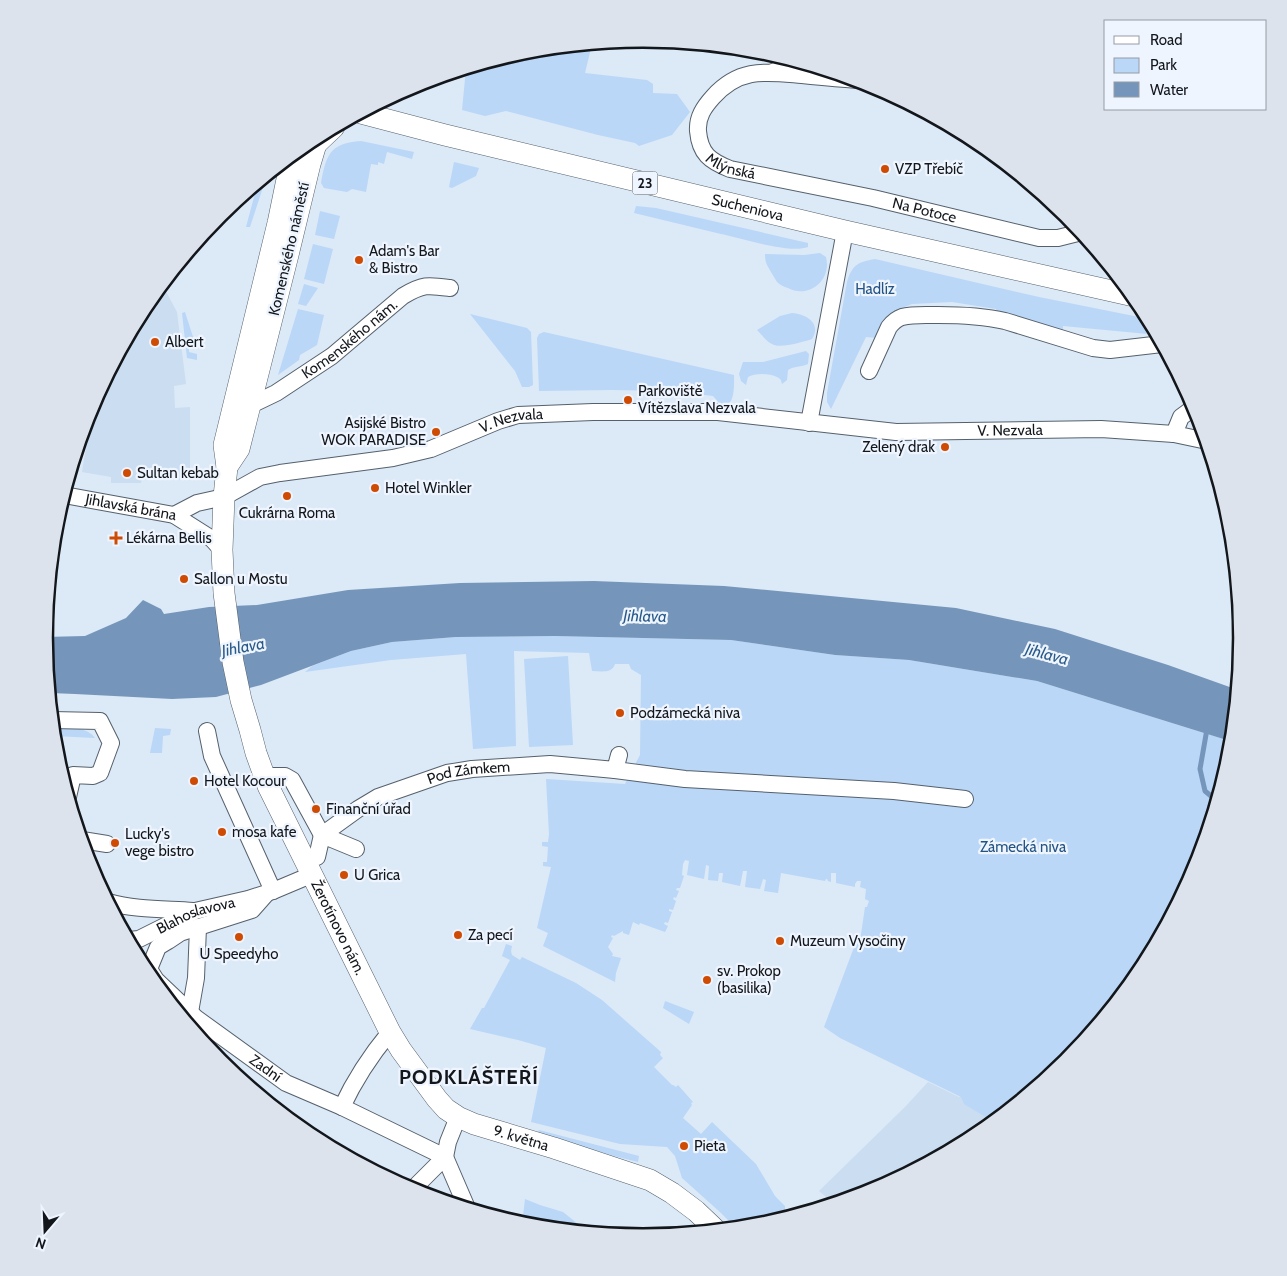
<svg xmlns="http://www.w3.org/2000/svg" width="1287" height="1276" viewBox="0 0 1287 1276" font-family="Cabin,sans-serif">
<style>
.built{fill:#cbddf1}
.green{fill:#bad7f7}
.water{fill:#7596ba}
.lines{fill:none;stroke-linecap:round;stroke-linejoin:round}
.stream{stroke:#7596ba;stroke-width:5}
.minor-casing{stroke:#55606c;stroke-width:18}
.major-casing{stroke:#55606c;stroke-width:22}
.minor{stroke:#fff;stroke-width:16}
.major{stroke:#fff;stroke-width:21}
.poi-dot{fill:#cf4b03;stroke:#eef5fe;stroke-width:2}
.labels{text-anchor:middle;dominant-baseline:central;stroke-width:4.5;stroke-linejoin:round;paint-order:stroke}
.shield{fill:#eef5fe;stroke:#555a60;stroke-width:1}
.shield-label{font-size:14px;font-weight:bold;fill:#13171c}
.street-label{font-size:15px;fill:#13171c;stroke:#eef5fe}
.poi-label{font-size:15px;fill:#13171c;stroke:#eef5fe;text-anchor:start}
.park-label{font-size:15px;fill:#235383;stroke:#eef5fe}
.water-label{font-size:16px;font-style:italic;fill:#295989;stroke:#eef5fe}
.district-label{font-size:20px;font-weight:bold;letter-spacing:1px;fill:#13171c;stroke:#eef5fe}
.rim{fill:none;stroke:#13171c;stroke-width:2.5}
</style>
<rect width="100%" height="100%" fill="#dce9f7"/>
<path class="built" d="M162,284L177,312L186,384L174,386L175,408L190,407V480L142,479L141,483H111V477L82,472L88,435L82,434L90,408L145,305Z
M1007,1066L1056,1071L976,1136L873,1192L827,1206L826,1205L831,1201L819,1191L906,1106L928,1082L959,1097Z"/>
<path class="green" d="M592,44L585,73L647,80L653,84V93L677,94L690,112L672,135L639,146L635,143L598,135L506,111L485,116L462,110L466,69L527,50Z
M361,141L414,152L412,159L387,152L384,164L378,162V165L371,164L366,192L352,189L347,192L324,188L321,183C326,155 330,143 361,141Z
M454,162L479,168L476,176L452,188L449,187Z
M267,175L250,227H246L258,182Z
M636,206L656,208L808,243V247C789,254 741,238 721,234C692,227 663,220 634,213Z
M320,211L340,216L334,239L315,235Z
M313,244L333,249L324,284L304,279Z
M820,253L826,257C832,280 809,299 788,288C784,287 780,285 777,282C775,279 773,275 771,272C767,265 765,263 765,254L804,255Z
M875,259L1039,297L1149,319L1158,335L1063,326V332L997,314L996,309L952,302L912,304L892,312L878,338L866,337L831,409L827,402V393L847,282C852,265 858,262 875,259Z
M304,284L318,288L306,306L298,304Z
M298,309L324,315L317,345L300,355L299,360L278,375Z
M185,312L194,340L189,341V352L197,354V360L187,358L182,313Z
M792,313C806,314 822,323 812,339C803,342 779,349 772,344C766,341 762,335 757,330L780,316Z
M470,314L527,328L531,332L533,385L529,387H522L515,371Z
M544,332L734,375C734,381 735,399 729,403C729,403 722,405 721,405L713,396L674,391L611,390L539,391L537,338L539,334Z
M806,351L809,354L808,364C801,367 794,366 788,370L787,380L782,384C781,380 781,379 777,377C770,373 754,373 748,377L746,385L741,381L739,374L743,362H763Z
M555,636L731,640L835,655L909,660L1037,681L1233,742L1231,755L1197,868L1142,971L1067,1062L1056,1071L1041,1070L1039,1085L994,1122L964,1104L961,1097L840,1038L824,1027L853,950L855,944L860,941L865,907H867L869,901L865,899L866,889L860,887L861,881H857L855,884V887L836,883V873H831V882L828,881L827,879H826L825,881L781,873L778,893L764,891L766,880L763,879L760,889L745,887L747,871H743L740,886L722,882L723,873H719L718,881L708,880L709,866L706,865L704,879L687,875L689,861L685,860L683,864L682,875L684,876L680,888H677L676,890L679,891L676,898L674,897L673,899L676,901L673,910L669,909V911L672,912L668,923L665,922L664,924L668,926L665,932L640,923L639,925L633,922L629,935L623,933V931L614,936L612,935L611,937L613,938L608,947L613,954L612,956L621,958L616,973L615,982L543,946L548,933L537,928L551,867L543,866V862H547L548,847L542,846V842H548L549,834L546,779L625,784L640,755L641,675L631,669L629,664H615C612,674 601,671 592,671L589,653L514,651L516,746L473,749L466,654L391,660L305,672L312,666L351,651L392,642L456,637Z
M568,656L573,745L529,747L524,659Z
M56,723C67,726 89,728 95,738L54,736Z
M155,728L171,729L170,735L163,736L162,753H150Z
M506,944L512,946L511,951L512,955L520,960L522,957L576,983L602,1000L661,1052L660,1055L663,1058L654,1067L672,1085H673L676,1087L678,1085L693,1102L691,1103L692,1105L683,1118L701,1134L712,1122L756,1164L775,1196L785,1206V1211L789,1217L760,1226L736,1228L721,1213L682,1178L675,1156L667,1147L620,1144L531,1122L546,1048L518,1040L470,1029L482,1008H484L510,960L502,956Z
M665,1001L694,1012L689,1024L663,1008Z
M539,1130L639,1156L638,1162L614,1156L537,1133Z
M525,1199L540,1205L563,1212L588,1232L526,1226L528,1224L523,1216Z"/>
<path class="water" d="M594,581L724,586L956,608L1055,629L1168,665L1238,690L1233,742L1037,681L909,660L835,655L731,640L555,636L456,637L392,642L351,651L261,685L216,697L172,699L75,694L50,693L44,637L85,636L126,618L143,600L161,609L164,614L209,607L257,605L348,590L460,583Z"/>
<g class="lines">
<path class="stream" d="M1207,729L1200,769L1205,791L1217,801"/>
<g class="minor-casing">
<g id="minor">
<path d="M773,72L796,61"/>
<path id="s1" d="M860,80C840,79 821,77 802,75C766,72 740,67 713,97C704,107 697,117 698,131C700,154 710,161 730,169L873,198L1039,238H1058L1082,232"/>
<path d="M869,371L889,327C893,322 896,319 902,317C913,314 926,315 938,315C960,315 983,316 1005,321L1093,348L1110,350L1162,344"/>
<path id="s2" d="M251,405L276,393L332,356L403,296C423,284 428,285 450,288"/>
<path d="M809,423L845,231"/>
<path d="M1174,434L1181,417L1196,406"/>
<path id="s3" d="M64,495L174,515L212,539L222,550"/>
<path id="s4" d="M174,515L197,503L224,497L260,477L280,473L393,458L431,449L498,421L518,415L593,412H718L896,432L1101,429L1174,434L1207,441"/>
<path d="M52,720L100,721L111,743L100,773L93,776L73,775L68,797"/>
<path d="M207,731L212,756L273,891"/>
<path d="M615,770L685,779L894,791L965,799"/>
<path id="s5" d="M264,776H285L292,780L322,835L358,809L378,797L447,773L472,769L550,764L615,770L619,755"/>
<path d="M82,840L107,844"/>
<path d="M317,857L322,835L356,849"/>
<path id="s6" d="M267,893L252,910L180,933L168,941L158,947L149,969L156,980L196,1018L286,1083L342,1107L445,1157L467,1208"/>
<path d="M108,902C135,910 165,909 193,911"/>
<path id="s7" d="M129,940L139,939L195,911L248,899L273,891L311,875"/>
<path d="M190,1012L196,978L198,927"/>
<path d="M342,1107C355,1079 371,1055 390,1032"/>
<path d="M412,1190L445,1157L448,1142L458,1117"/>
</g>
</g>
<g class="major-casing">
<g id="major">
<path id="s8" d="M361,113L445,135L845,231L1134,296"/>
<path id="s9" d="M316,137V144L310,164L288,255L239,449L227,467L224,497L222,550L224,593L233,662L241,700L250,730L256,753L268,786L390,1032L401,1050L437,1099L446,1109L458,1117L474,1124L554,1148L650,1180L672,1193L696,1211L716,1230"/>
<path d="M316,144L334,127"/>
<path d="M227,467L224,445L278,223L292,155"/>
</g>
</g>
<use href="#minor" class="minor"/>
<use href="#major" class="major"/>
</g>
<g class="poi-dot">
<circle cx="885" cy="169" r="5"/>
<circle cx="359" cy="260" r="5"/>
<circle cx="155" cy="342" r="5"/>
<circle cx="628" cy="400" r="5"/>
<circle cx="436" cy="432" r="5"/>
<circle cx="945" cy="447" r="5"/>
<circle cx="127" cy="473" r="5"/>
<circle cx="375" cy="488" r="5"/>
<circle cx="287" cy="496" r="5"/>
<path d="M113.5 530.5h5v5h5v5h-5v5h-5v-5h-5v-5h5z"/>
<circle cx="184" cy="579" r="5"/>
<circle cx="620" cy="713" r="5"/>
<circle cx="194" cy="781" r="5"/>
<circle cx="316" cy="809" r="5"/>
<circle cx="222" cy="832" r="5"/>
<circle cx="115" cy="843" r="5"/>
<circle cx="344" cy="875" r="5"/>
<circle cx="458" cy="935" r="5"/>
<circle cx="239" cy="937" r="5"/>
<circle cx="780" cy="941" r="5"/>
<circle cx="707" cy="980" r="5"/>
<circle cx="684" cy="1146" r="5"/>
</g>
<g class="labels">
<rect class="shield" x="632.5" y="171.5" width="25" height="23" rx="4"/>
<g class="shield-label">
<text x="645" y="183">23</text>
</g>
<g class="street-label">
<text stroke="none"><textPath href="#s1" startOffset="246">Mlýnská</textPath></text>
<text stroke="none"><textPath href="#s8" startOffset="398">Sucheniova</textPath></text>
<text stroke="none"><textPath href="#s1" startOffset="445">Na Potoce</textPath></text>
<text transform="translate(289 249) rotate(-77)">Komenského náměstí</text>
<text stroke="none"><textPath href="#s2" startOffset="119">Komenského nám.</textPath></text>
<text stroke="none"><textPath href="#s4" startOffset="354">V. Nezvala</textPath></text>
<text stroke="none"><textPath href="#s4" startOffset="855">V. Nezvala</textPath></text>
<text stroke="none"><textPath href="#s3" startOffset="68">Jihlavská brána</textPath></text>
<text stroke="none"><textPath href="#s5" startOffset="254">Pod Zámkem</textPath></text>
<text stroke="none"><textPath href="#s7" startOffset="72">Blahoslavova</textPath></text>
<text stroke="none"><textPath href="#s9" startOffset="826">Žerotínovo nám.</textPath></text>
<text stroke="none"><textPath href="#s6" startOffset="302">Zadní</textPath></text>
<text stroke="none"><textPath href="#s9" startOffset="1119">9. května</textPath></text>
</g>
<g class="poi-label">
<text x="895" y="169">VZP Třebíč</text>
<text x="369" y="251">Adam's Bar<tspan x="369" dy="17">&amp; Bistro</tspan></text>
<text x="165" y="342">Albert</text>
<text x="638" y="391">Parkoviště<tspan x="638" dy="17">Vítězslava Nezvala</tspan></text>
<text x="426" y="423" text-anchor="end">Asijské Bistro<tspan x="426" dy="17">WOK PARADISE</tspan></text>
<text x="935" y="447" text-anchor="end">Zelený drak</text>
<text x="137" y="473">Sultan kebab</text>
<text x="385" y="488">Hotel Winkler</text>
<text x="287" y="513" text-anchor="middle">Cukrárna Roma</text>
<text x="126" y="538">Lékárna Bellis</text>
<text x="194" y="579">Sallon u Mostu</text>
<text x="630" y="713">Podzámecká niva</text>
<text x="204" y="781">Hotel Kocour</text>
<text x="326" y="809">Finanční úřad</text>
<text x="232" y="832">mosa kafe</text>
<text x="125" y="834">Lucky's<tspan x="125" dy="17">vege bistro</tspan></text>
<text x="354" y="875">U Grica</text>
<text x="468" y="935">Za pecí</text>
<text x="790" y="941">Muzeum Vysočiny</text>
<text x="239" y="954" text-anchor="middle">U Speedyho</text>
<text x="717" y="971">sv. Prokop<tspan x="717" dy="17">(basilika)</tspan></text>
<text x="694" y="1146">Pieta</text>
</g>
<g class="park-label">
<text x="875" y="289">Hadlíz</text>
<text x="1023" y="847">Zámecká niva</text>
</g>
<g class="water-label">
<text transform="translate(645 616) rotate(1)">Jihlava</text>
<text transform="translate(243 647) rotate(-11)">Jihlava</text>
<text transform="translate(1047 654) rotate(15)">Jihlava</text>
</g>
<g class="district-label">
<text x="469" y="1077">PODKLÁŠTEŘÍ</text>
</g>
</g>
<path d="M0 0H1287V1276H0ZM53 638a590 590 0 1 1 1180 0a590 590 0 1 1-1180 0Z" fill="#dce3ec" fill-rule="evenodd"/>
<path class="rim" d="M53 638a590 590 0 1 1 1180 0a590 590 0 1 1-1180 0Z"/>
<rect x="1104" y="20" width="162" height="90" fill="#eef5fe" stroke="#969ca4"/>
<rect x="1114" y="36" width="25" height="8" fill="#ffffff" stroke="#969ca4"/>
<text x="1150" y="45" font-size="15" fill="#13171c">Road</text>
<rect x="1114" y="58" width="25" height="15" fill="#bad7f7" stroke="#969ca4"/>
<text x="1150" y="70" font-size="15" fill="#13171c">Park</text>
<rect x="1114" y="82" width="25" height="15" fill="#7596ba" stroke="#969ca4"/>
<text x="1150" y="95" font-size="15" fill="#13171c">Water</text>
<g transform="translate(45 1231) rotate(199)" stroke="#eef5fe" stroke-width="4" paint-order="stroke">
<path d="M0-4L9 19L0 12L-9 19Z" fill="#13171c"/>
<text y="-8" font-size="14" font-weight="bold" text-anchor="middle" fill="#13171c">N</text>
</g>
</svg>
